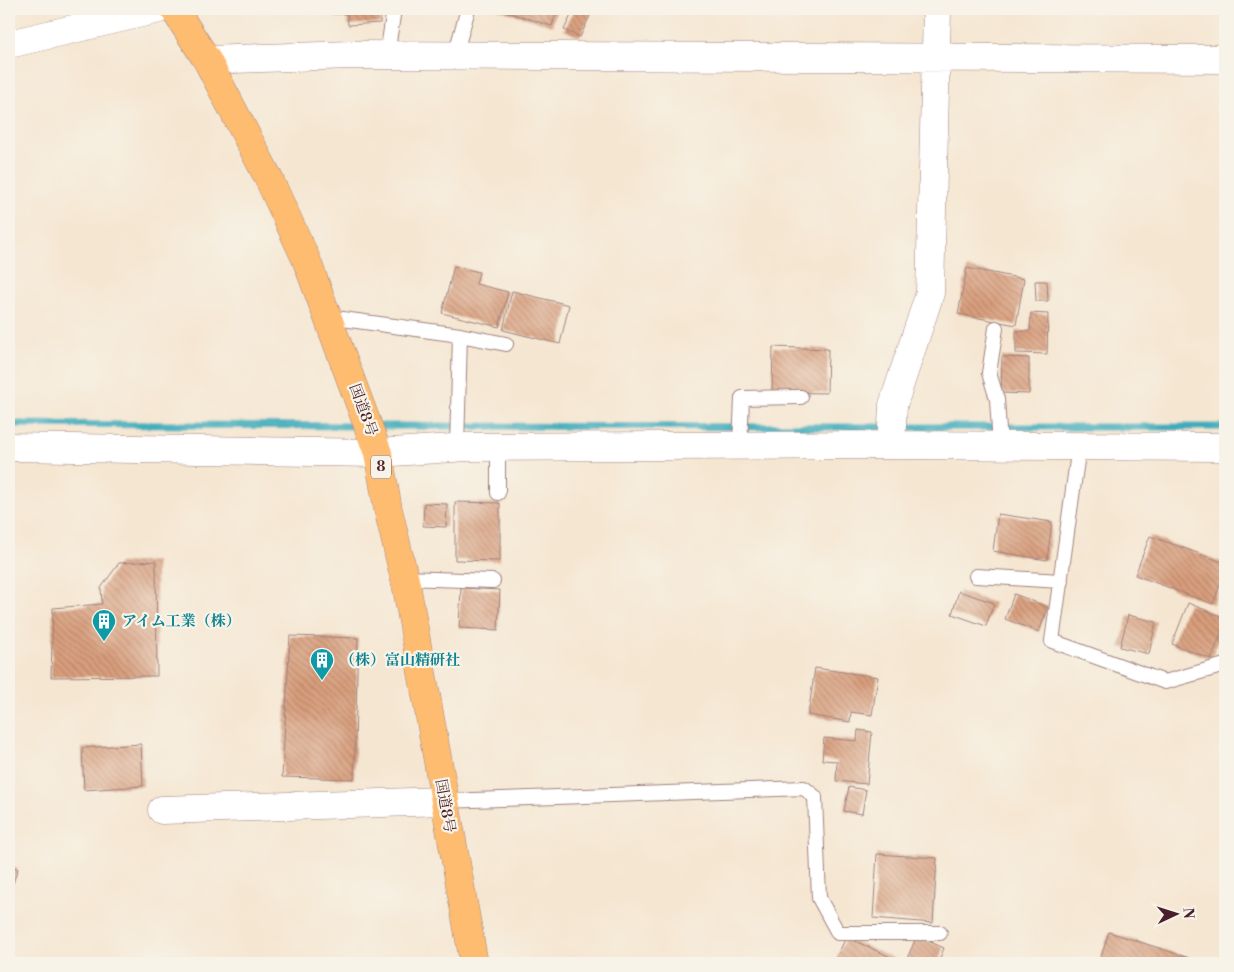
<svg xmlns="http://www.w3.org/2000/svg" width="1234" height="972" viewBox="0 0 1234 972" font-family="'Libre Bodoni','Noto Serif JP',serif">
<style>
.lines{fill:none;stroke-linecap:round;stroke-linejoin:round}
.stream{stroke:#3eacbc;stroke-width:7}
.building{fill:url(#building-back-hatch)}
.service-casing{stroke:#a0827e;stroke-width:16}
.minor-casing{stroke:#a0827e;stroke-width:29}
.trunk-casing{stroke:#a0827e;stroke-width:29}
.service{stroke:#fff;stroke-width:14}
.minor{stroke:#fff;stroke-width:28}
.trunk{stroke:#febc71;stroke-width:28}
.labels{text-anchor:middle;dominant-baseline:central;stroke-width:4.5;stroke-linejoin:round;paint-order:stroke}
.shield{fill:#f7f3e8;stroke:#7e5f64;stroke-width:1}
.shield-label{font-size:14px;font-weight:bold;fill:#4a1f2b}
.street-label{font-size:15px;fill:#4a1f2b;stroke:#f7f3e8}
.culture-label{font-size:15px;font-weight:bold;fill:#0d838f;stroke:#f7f3e8;text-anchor:start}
</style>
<defs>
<pattern id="building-back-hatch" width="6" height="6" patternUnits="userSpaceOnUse" patternTransform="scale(1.25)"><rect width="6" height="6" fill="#d99f7d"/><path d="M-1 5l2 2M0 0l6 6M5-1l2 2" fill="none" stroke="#b28167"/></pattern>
</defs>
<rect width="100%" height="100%" fill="#f7f3e8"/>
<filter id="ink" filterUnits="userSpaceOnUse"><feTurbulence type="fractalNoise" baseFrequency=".02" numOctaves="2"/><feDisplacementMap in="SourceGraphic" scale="10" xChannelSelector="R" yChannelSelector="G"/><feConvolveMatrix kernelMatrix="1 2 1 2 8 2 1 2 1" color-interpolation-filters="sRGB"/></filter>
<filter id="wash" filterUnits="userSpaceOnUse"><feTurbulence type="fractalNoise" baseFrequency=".0096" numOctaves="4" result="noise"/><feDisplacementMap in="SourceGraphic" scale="20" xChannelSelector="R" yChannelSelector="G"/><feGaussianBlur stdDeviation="1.12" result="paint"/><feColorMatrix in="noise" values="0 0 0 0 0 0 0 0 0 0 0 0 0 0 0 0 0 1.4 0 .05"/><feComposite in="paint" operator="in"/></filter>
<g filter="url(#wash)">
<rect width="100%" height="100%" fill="#f5e6d1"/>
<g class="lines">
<path class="stream" d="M9,424L361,426
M374,426L886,427
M897,427H1225"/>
</g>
<g id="blocks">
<path class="building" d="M331,9H380V23L348,25L347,14H331Z
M497,9H557L552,26Z
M574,9H593L580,37L564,30Z
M454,266L479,272L476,284L508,292L499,327L442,313Z
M967,268L1024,279L1016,325L958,314Z
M1035,281H1047L1048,301H1036Z
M512,291L569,305L560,344L503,330Z
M1031,313L1048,314L1047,354L1016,353V331H1030Z
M773,347L828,349L827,393L772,392Z
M1002,357L1029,358V394L1001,393Z
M455,502L500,503V561L455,560Z
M424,503L447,504L446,527L423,526Z
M998,514L1052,522L1047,560L993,551Z
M1150,536L1225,563V571L1213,604L1135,575Z
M156,561L157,676L51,677L53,608L102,604L101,588L119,563Z
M461,588L500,590L498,630L459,628Z
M959,591L994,603L986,626L952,614Z
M1014,594L1048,607L1039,632L1005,619Z
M1188,603L1225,618V624L1211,659L1172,644Z
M1128,615L1156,622L1149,654L1120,647Z
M290,636L358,638L354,779L282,777Z
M815,668L878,677L872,715L851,712L850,722L808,715Z
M858,730L872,732L867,784L836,781L837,761L822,760L824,738L857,741Z
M141,744L143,786L84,790L82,748Z
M849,787L866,790L862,814L844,811Z
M877,854L937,858L933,923L873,918Z
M9,865L18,869L9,894Z
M1109,932L1199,961L1198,963H1099Z
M917,936L944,948L938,963H905Z
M846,937L904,963H834Z"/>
</g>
</g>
<g filter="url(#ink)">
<use href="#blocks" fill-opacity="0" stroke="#a0827e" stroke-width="1"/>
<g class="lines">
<g class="service-casing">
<path id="service" d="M387,55L394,9
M455,55L468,9
M328,317L460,335
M996,328L989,373L997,399L1000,446
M740,446L742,398L801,397
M1079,446L1052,641L1165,682L1225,665
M457,447L460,335L506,344
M498,493V447
M976,576L1061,581
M404,578L493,581
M444,801L804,788L815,797L819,898L838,933H940"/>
</g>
<g class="minor-casing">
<path id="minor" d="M9,44L159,9
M207,60L351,55L1225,59
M891,445L893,405L930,293L937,9
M9,447L378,453L467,447L891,445L1225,447
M162,810L444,801"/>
</g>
<g class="trunk-casing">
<path id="trunk" d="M174,9L207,60L268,177L306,259L378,453L388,509L407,589L474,963"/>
</g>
<use href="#service" class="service"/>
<use href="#minor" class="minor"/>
<use href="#trunk" class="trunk"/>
</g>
</g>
<defs>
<g id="building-pin" transform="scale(1.25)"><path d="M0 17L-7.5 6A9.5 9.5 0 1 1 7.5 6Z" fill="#0f9aa8" stroke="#f7f3e8"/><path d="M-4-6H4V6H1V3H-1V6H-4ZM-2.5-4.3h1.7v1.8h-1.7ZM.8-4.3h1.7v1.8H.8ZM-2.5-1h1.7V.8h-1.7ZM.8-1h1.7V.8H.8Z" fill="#fff"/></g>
</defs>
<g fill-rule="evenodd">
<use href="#building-pin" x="104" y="621"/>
<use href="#building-pin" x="322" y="660"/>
</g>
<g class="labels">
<rect class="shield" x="371" y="455.5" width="20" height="23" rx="4"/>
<g class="shield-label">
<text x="381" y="467">8</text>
</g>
<g class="street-label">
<text transform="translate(363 410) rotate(70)">国道8号</text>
<text transform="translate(445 806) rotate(80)">国道8号</text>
</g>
<g class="culture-label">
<text x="122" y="621">アイム工業（株）</text>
<text x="340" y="660">（株）富山精研社</text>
</g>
</g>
<rect width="1234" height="972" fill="none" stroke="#f7f3e8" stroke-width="30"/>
<g transform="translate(1176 914) rotate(86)" stroke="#f7f3e8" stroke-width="4" paint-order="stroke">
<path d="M0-4L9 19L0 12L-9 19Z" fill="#4a1f2b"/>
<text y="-8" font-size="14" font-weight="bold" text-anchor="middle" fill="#4a1f2b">N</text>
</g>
</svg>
